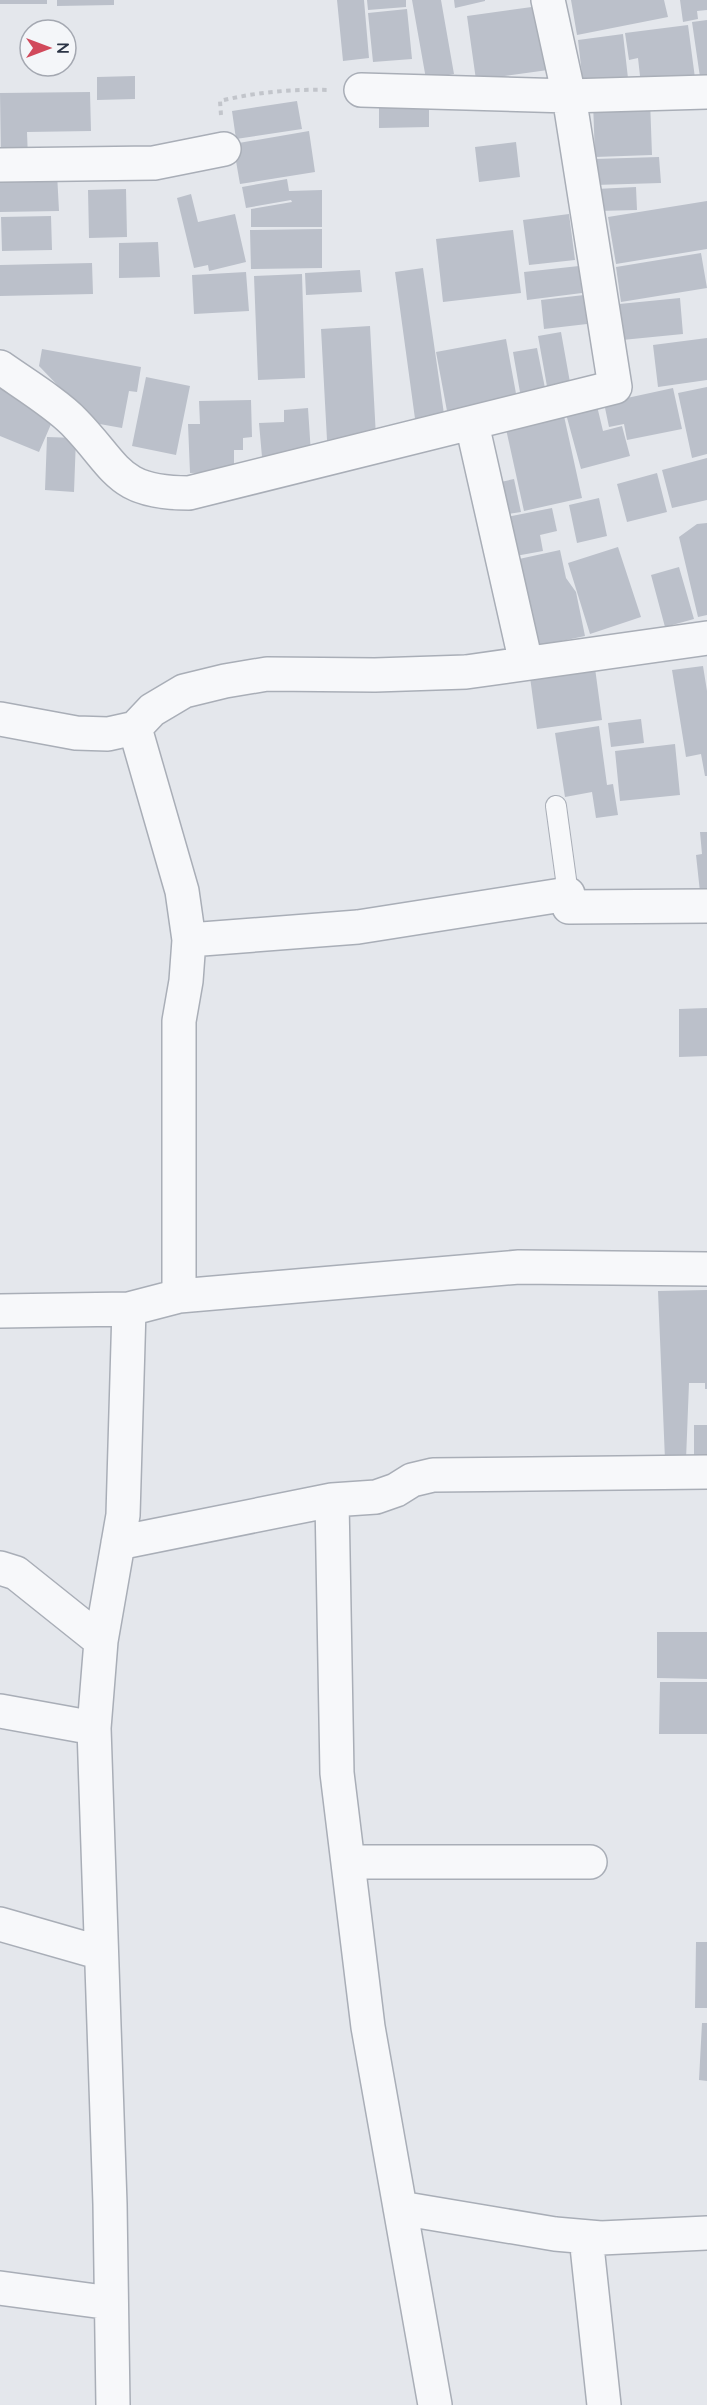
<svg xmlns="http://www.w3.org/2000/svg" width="707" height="2405" viewBox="0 0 707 2405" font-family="Quicksand,sans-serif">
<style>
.building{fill:#bbc0ca}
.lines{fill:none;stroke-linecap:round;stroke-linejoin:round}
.lane-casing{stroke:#a9aeb7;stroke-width:22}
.street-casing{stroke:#a9aeb7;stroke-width:36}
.path{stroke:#c2c5cb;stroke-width:4;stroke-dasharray:4.5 4.5;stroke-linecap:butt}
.lane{stroke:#f7f8fa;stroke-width:20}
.street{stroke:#f7f8fa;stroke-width:33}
</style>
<rect width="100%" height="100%" fill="#e4e7ec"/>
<path class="building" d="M0,0H47V4H0Z
M57,0H114V5L57,6Z
M337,0H364L369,58L343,61Z
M367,0H406V7L368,10Z
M412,0H441L454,74L426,79Z
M454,0H485V1L455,8Z
M571,0H664L668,17L577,35Z
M680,0H707V10L697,11L698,19L683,22Z
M539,6L548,70L476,80L467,16Z
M407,9L412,59L373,62L368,13Z
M707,20V76L700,77L692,22Z
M688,25L695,78L641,85L638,58L629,60L625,33Z
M623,34L629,87L584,92L578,40Z
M135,76V99L97,100V77Z
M90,92L91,131L27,132L28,159H1L0,93Z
M650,100L652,155L595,157L593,102Z
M297,101L302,129L236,139L232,111Z
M429,101V127L379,128V102Z
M309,131L315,172L240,184L233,144Z
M516,142L520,177L479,182L475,147Z
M659,157L661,183L595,185L594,159Z
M57,173L59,211L0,212V175Z
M287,179L289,191L322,190V227H251V209L292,202L291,200L246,208L242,187Z
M636,187L637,210L597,211L596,189Z
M126,189L127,237L89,238L88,190Z
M191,194L198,222L235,214L246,262L209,271L208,265L194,268L177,198Z
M707,201V249L616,264L608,217Z
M569,214L575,260L529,265L523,220Z
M51,216L52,250L2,251L1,217Z
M322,229V268L251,269L250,230Z
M513,230L521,293L443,302L436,239Z
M158,242L160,277L119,278V243Z
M701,253L707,288L621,302L616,267Z
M92,263L93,294L0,296V265Z
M579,266L582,293L527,300L524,272Z
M423,268L445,421L416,426L395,272Z
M360,270L362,292L306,295L305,273Z
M246,272L249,311L194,314L192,275Z
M302,274L305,378L258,380L254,276Z
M584,295L587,324L544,329L541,300Z
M680,298L683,334L612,341L609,305Z
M370,326L376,437L327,440L321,329Z
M561,332L571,388L548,392L538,336Z
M707,338V380L658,387L653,345Z
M506,339L517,399L447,411L436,352Z
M537,348L546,393L521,398L513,352Z
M42,349L141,367L137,392L129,391L122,428L94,423L39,366Z
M0,376L55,415L39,452L0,436Z
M146,377L190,386L176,455L132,446Z
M707,387V454L692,458L678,393Z
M673,388L682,429L627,440L624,424L609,427L604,403Z
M251,400L252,437L243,438V450H234V472L190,473L188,424H200L199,401Z
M597,406L603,431L622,426L630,456L581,469L566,414Z
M308,408L311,454L262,457L259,423L284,422V410Z
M564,416L582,498L524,511L506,429Z
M47,437L76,438L74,492L45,490Z
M707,458V500L672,508L662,470Z
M657,473L667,512L627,522L617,484Z
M514,479L521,512L502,515L496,483Z
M599,498L607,536L577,543L569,505Z
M552,508L557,531L540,535L543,551L510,557L502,518Z
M707,523V615L698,617L679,537L697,524Z
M618,547L641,617L590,634L568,563Z
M560,550L566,578L576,592L585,636L529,648L510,561Z
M679,567L694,619L665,627L651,575Z
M703,666L707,691V776H705L701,754L686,757L672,670Z
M595,668L602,720L537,729L530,677Z
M641,719L644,743L611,747L608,723Z
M599,726L607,785L613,784L618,815L596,818L592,792L565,797L555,733Z
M675,744L680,795L620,801L615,751Z
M700,832H707V891L700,892L696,855L702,854Z
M707,1008V1056L679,1057V1009Z
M707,1290V1389H705V1383H689L686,1460H665L658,1291Z
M694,1425H707V1460H694Z
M657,1632H707V1679L657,1678Z
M660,1682H707V1734H659Z
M696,1942H707V2008H695Z
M702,2023H707V2081L699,2080Z"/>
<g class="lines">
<g class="lane-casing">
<path id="lane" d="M556,806L568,894"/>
</g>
<g class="street-casing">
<path id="street" d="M361,90L569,96L707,92
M0,165L154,163L224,149
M0,367C21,382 57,404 74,422C118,467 116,493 189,493L615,387L569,96L548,0
M472,424L526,663
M0,719L76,733L108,734L135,728L152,710L184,691L225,681L267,674L375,675L466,672L707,638
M135,728L182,891L189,940L186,981L179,1021V1296
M189,940L358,927L568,894L569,907L707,906
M0,1311L129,1309L179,1296L519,1267L707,1269
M332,1500L337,1773L368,2027L435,2405
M118,1543L332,1500L376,1497L396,1490L412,1480L433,1475L707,1472
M0,1568L16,1573L101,1641
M0,1711L94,1728
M348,1862H590
M0,1924L101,1953
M400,2208L555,2234L601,2238L707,2233
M586,2237L604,2405
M0,2288L111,2303
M113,2405L110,2204L94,1728L101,1641L123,1515L129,1309"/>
</g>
<path class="path" d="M221,115L220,101C256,92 293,89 329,90"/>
<use href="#lane" class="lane"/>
<use href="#street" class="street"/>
</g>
<g transform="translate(48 48) rotate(90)"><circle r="28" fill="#f4f6f9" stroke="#a4a8b1" stroke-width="1.5"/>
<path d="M0-4.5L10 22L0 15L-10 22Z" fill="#d1495b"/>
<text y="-9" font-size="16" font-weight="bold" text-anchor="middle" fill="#2b3445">N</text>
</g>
</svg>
